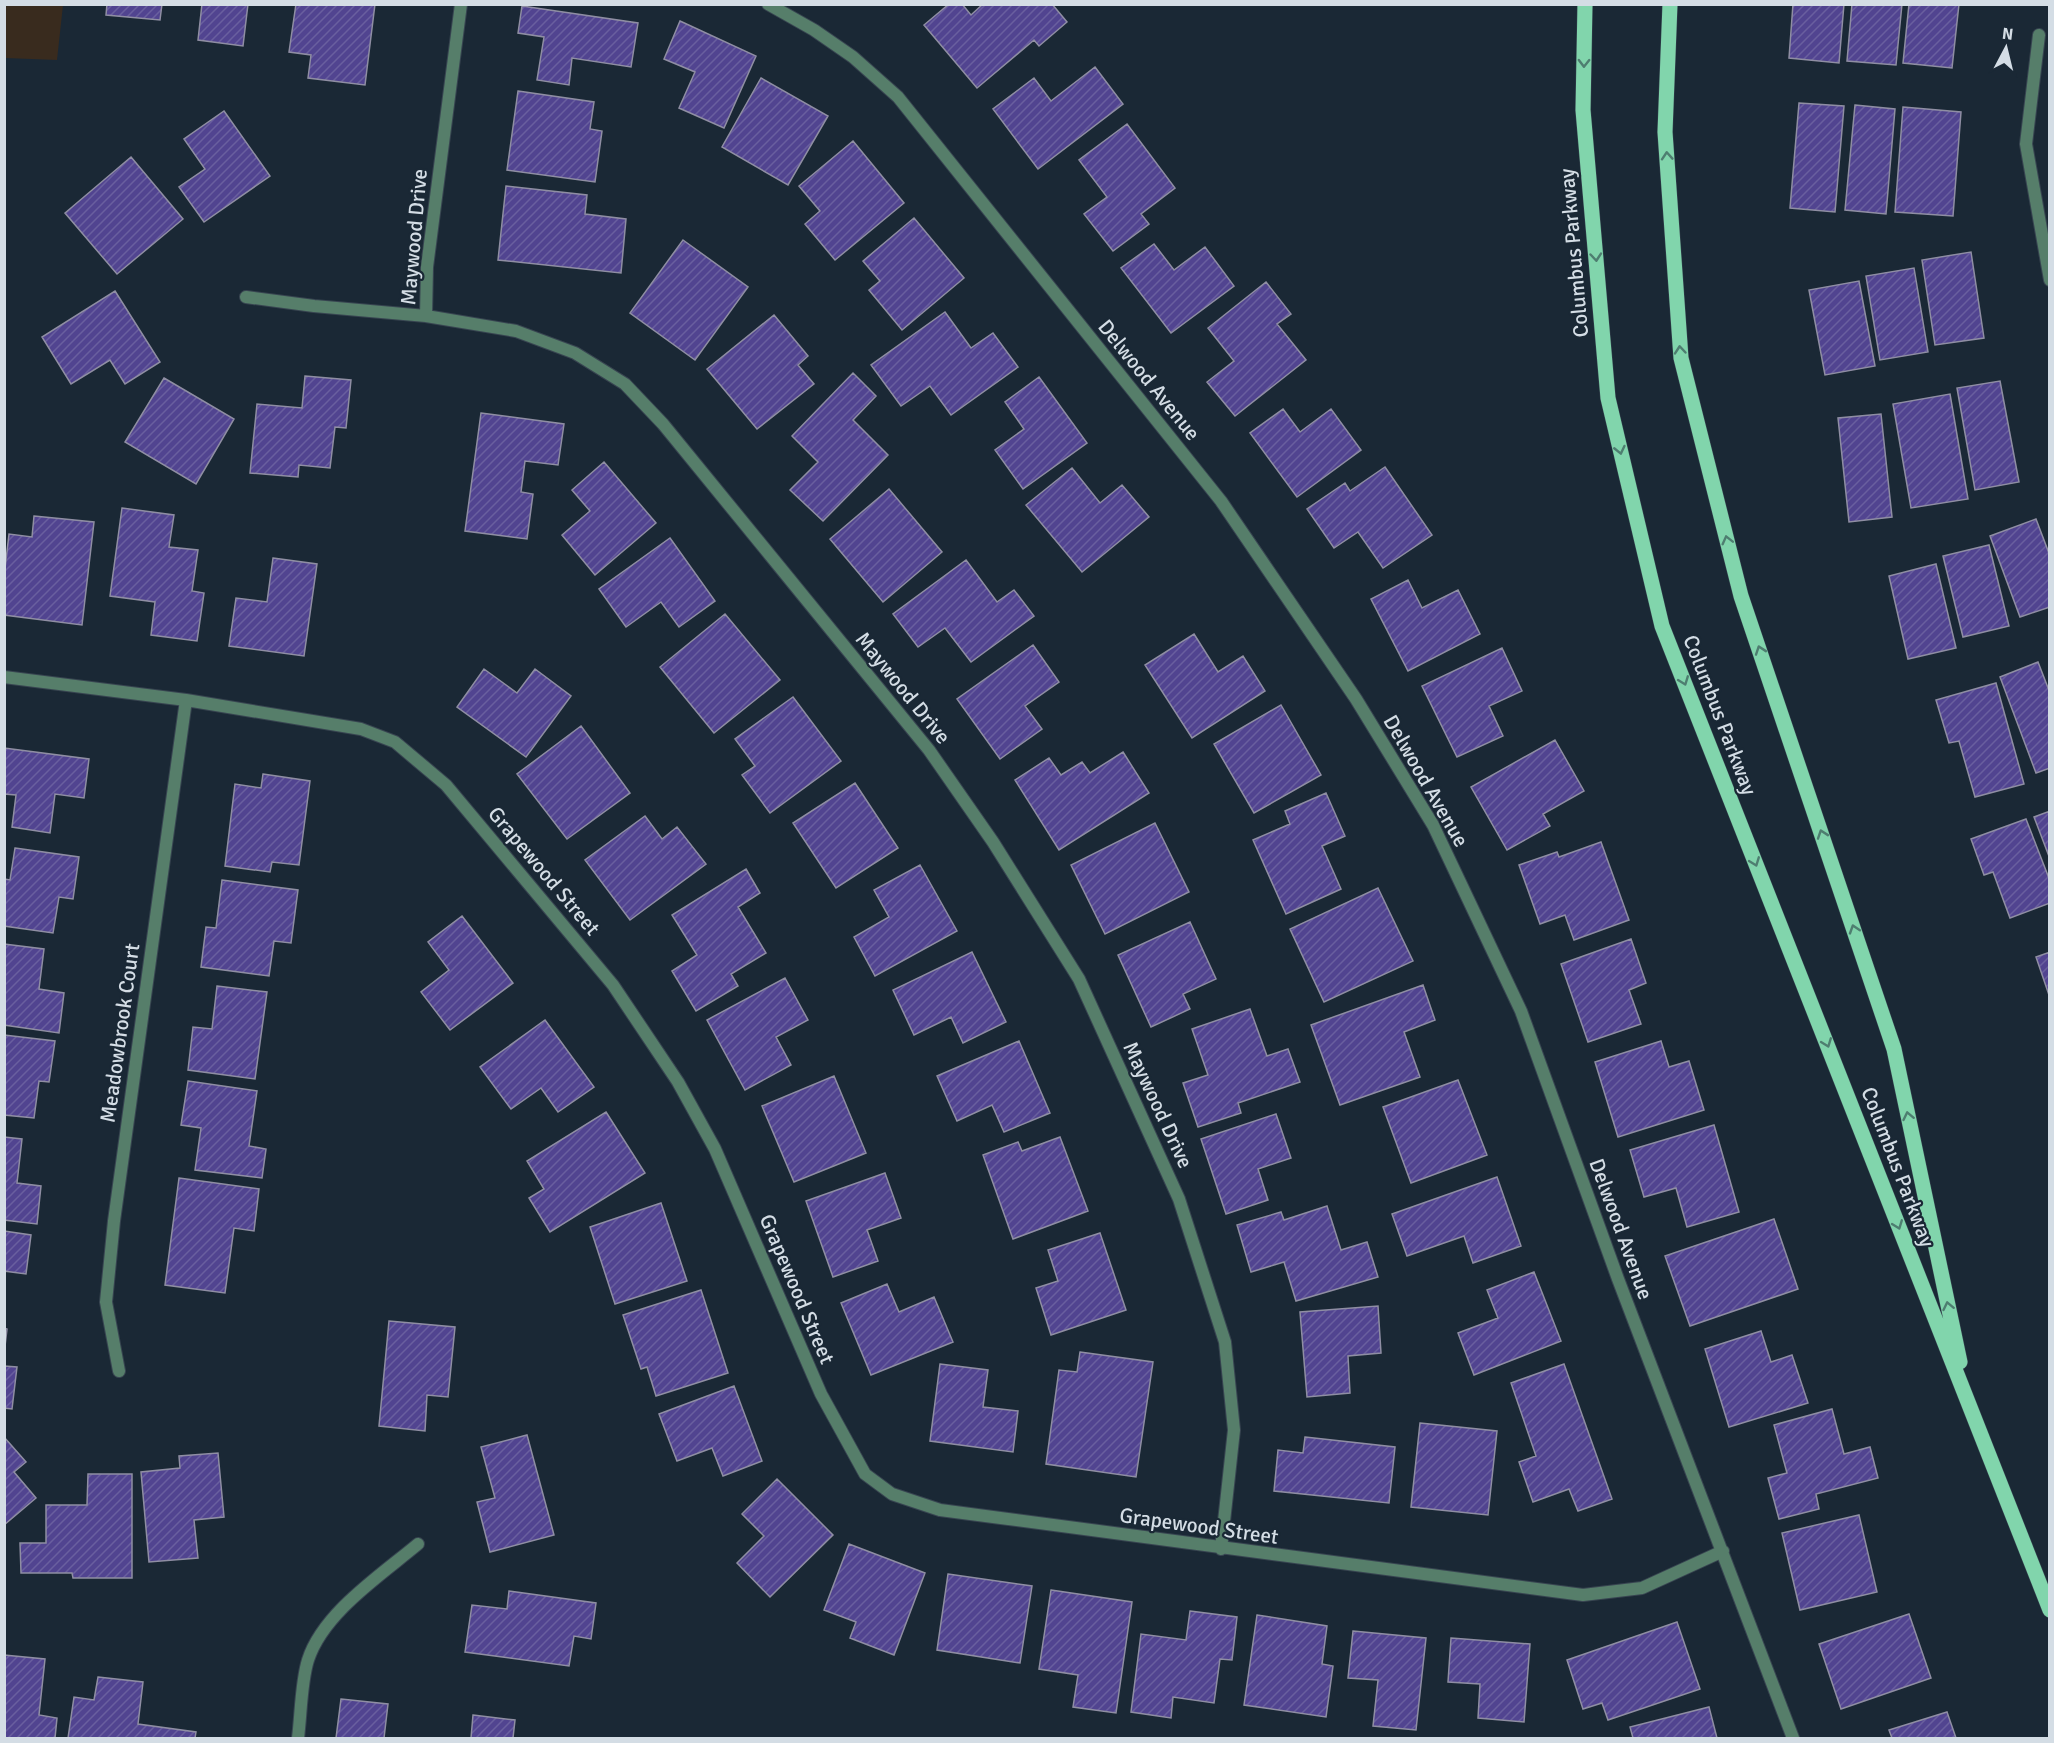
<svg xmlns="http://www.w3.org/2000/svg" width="2054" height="1743" viewBox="0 0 2054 1743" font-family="Signika,sans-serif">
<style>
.commercial{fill:#392b1e}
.building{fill:url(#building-hatch);stroke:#8f8ea3;stroke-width:1.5}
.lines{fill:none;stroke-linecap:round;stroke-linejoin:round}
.street-casing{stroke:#384551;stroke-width:14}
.primary-casing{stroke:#384551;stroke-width:16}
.street{stroke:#567e6a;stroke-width:12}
.primary{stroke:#81d5ac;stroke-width:15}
.oneway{stroke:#4e7e70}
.labels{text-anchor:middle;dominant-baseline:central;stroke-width:4.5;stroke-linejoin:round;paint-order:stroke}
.street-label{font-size:21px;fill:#d4dde5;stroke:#1a2835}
</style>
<defs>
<pattern id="building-hatch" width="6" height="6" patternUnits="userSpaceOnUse" patternTransform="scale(1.5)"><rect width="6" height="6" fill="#514490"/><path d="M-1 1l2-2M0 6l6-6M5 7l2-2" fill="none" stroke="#695f9f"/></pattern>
</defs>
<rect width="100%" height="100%" fill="#1a2835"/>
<path class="commercial" d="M5,4L63,5L57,60L5,58Z"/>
<path class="building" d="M107,4H162L160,20L106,15Z
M202,4H248L243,46L198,40Z
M296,4H375L365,85L308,78L311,55L289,52Z
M949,4H962L971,15L983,4H1052L1067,22L1039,46L1034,40L977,88L924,25Z
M1793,4H1844L1839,63L1789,58Z
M1852,4H1902L1896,65L1847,61Z
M1909,4H1959L1952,68L1903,63Z
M522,6L638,23L631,67L572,58L569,85L537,80L544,37L518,33Z
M680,21L756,56L724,128L679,108L695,72L664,59Z
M1095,67L1123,104L1038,169L993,109L1034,78L1051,101Z
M761,78L828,116L788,185L722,147Z
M518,91L594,102L590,129L602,131L595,182L507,170Z
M1799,103L1844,106L1835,212L1790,208Z
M1855,105L1895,109L1886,214L1845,210Z
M1903,107L1961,112L1953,216L1895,212Z
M224,111L270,176L204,222L179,187L205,169L184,139Z
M1127,124L1175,188L1141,214L1149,224L1113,251L1084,214L1107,197L1079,160Z
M853,141L904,203L835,260L805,224L820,211L799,186Z
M131,157L183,219L117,274L65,213Z
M506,186L587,195L585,214L626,219L621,273L498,260Z
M914,218L964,278L902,330L869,290L880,281L863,261Z
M683,240L748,287L695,360L630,313Z
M1154,244L1174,270L1205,247L1234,286L1171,333L1121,268Z
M1971,252L1984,338L1935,345L1922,260Z
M1914,268L1928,352L1880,360L1866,276Z
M1859,281L1875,366L1825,375L1809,290Z
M1266,282L1291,314L1277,324L1306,360L1235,416L1207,382L1234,361L1208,328Z
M115,291L160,362L125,384L110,360L71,384L42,337Z
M945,312L971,348L993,333L1018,367L951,415L930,386L901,406L871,365Z
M774,315L808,356L798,365L814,384L757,429L707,369Z
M853,373L876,396L853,420L888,455L823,521L790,490L818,462L792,436Z
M305,376L351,380L346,428L335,427L330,468L299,465L298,477L250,473L257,404L302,408Z
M1039,377L1087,443L1023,489L995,450L1024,429L1005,402Z
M164,378L234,419L196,484L125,442Z
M2000,381L2019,482L1975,490L1957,388Z
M1950,394L1968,499L1911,508L1893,404Z
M1283,409L1300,432L1331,409L1361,450L1297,497L1250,433Z
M481,413L564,424L558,465L525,461L521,492L533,494L527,539L465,531Z
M1881,414L1892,517L1849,522L1838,418Z
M604,462L656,523L595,575L562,535L590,511L572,490Z
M1385,467L1432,535L1383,568L1358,532L1334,548L1307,509L1345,483L1350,491Z
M1072,468L1100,503L1122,485L1149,517L1082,572L1026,505Z
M889,489L942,552L883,602L830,539Z
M122,508L174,515L169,547L198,550L192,591L204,593L197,641L151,635L155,602L110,596Z
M34,516L94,522L82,625L4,615V577L9,534L32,537Z
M2036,519L2050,556V607L2020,617L1990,536Z
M670,538L715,601L679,627L661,602L626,627L599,589Z
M1989,545L2009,626L1963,637L1943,556Z
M273,558L317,564L304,656L229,646L236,598L267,602Z
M966,560L997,602L1014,590L1034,616L971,662L945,628L918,647L893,614Z
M1936,564L1956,648L1908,659L1889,576Z
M1408,580L1422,608L1458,590L1480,634L1408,671L1371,599Z
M725,614L780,680L714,733L660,667Z
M1194,634L1218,672L1243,656L1265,691L1192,738L1145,665Z
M1033,645L1059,682L1025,706L1042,729L1000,759L957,699Z
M1502,648L1522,691L1489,706L1503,736L1457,757L1422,686Z
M2038,662L2050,693V768L2036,773L2000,677Z
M484,669L517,693L535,669L571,696L526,757L457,707Z
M1996,683L2024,784L1975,797L1959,741L1949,743L1936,700Z
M793,697L841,761L770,813L742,775L755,766L735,739Z
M1281,705L1321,775L1254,813L1214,744Z
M581,726L630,793L567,839L517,774Z
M1555,740L1584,791L1543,814L1550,826L1507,850L1471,787Z
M4,748L89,759L84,798L55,794L50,833L12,827L16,795L4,794Z
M1123,752L1149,793L1059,850L1015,780L1049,758L1061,775L1082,762L1090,773Z
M263,774L310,781L299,865L272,862L270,872L225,866L235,784L261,788Z
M855,783L898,848L836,888L793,823Z
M1326,793L1345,836L1322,846L1341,889L1286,914L1253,840L1290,824L1285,811Z
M2050,811V859L2034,817Z
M645,816L662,839L677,827L706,864L630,920L585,860Z
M2026,819L2050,881V903L2010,918L1993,872L1984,875L1971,839Z
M1155,823L1189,892L1105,934L1071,865Z
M1601,842L1629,920L1574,940L1565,915L1540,924L1519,865L1557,852L1559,857Z
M15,848L79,857L73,899L59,897L53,933L4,926V879L10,880Z
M920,865L957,931L875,976L854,937L889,917L874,890Z
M746,869L760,893L738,907L766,953L731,974L738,986L696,1011L672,971L697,955L672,915Z
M222,880L298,890L291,943L274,941L269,976L201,967L206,927L216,928Z
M1378,888L1413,961L1324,1002L1290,929Z
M462,916L513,983L450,1030L421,992L449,970L428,942Z
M1190,922L1216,979L1183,994L1190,1009L1151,1027L1118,955Z
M1631,939L1646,983L1629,990L1641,1024L1588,1042L1561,964Z
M4,944L44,949L39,989L64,993L59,1033L4,1025Z
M972,952L1006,1022L963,1043L951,1017L914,1035L893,990Z
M2050,952V998L2036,957Z
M785,978L808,1020L776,1037L791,1065L745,1090L707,1020Z
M1423,985L1435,1020L1404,1032L1420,1077L1340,1105L1311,1025Z
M217,986L267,992L255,1079L188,1070L193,1027L212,1029Z
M1250,1009L1267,1056L1288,1049L1300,1082L1238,1103L1241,1113L1198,1127L1183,1083L1208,1075L1192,1029Z
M545,1020L594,1087L558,1112L541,1088L511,1109L480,1067Z
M4,1035L55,1041L49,1082L39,1081L34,1118L4,1115Z
M1019,1041L1050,1113L1004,1132L992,1105L957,1121L937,1076Z
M1661,1041L1669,1067L1689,1061L1704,1110L1618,1137L1595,1062Z
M834,1076L866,1153L794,1182L762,1106Z
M1458,1080L1487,1155L1411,1183L1383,1107Z
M188,1081L257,1091L249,1146L266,1149L262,1178L195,1170L201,1128L181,1125Z
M606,1112L645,1173L550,1232L529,1198L544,1189L527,1161Z
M1276,1114L1291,1158L1258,1169L1268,1200L1226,1214L1201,1139Z
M1714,1125L1739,1212L1687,1227L1676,1188L1644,1197L1630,1150Z
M4,1137L22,1139L17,1183L41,1186L37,1224L4,1220Z
M1060,1137L1088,1211L1013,1239L983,1155L1018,1142L1022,1151Z
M885,1173L901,1218L867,1230L878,1261L833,1277L806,1201Z
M1497,1177L1521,1246L1473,1263L1464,1236L1407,1256L1392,1214Z
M179,1178L259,1189L254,1231L234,1228L225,1293L165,1285Z
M661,1203L687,1281L615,1304L590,1227Z
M1327,1206L1341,1250L1367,1242L1378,1277L1296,1301L1284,1262L1251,1272L1237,1225L1281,1212L1284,1220Z
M1774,1219L1798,1289L1690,1326L1665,1256Z
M4,1231L31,1235L26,1274L4,1271Z
M1100,1233L1126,1310L1051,1335L1036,1288L1058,1281L1048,1250Z
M1534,1272L1561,1341L1474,1375L1458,1333L1498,1318L1487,1290Z
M887,1284L899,1312L934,1297L953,1342L871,1375L841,1303Z
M701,1290L728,1373L656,1396L647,1367L641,1369L623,1315Z
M1378,1306L1381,1353L1348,1356L1350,1393L1307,1397L1300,1312Z
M389,1321L455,1327L448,1397L427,1395L425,1431L379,1426Z
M4,1328L7,1329L4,1355Z
M1761,1331L1771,1362L1792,1355L1808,1403L1729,1427L1705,1349Z
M1080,1352L1153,1362L1136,1477L1046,1464L1059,1370L1077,1372Z
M940,1364L988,1370L983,1407L1018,1411L1013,1452L930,1441Z
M1564,1364L1612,1499L1578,1511L1569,1489L1533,1502L1519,1462L1536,1456L1511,1383Z
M4,1366L17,1367L12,1409L4,1408Z
M734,1386L762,1461L723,1476L712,1448L677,1461L659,1414Z
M1832,1409L1844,1454L1870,1447L1878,1478L1816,1494L1819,1509L1779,1519L1768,1478L1787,1473L1774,1425Z
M1420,1423L1497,1431L1488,1515L1411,1507Z
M527,1435L554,1535L490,1552L477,1502L495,1498L481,1447Z
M4,1437L26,1462L14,1472L36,1498L4,1525Z
M1305,1437L1395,1447L1389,1503L1274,1491L1278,1450L1303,1453Z
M218,1453L224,1517L194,1520L198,1558L149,1562L141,1472L180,1468L179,1456Z
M88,1474H132V1578H73L72,1573H21L20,1543H46V1505H87Z
M777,1479L833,1535L770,1597L737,1563L764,1536L742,1514Z
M1859,1515L1877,1592L1800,1610L1782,1533Z
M849,1544L925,1573L894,1655L850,1638L856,1622L824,1610Z
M948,1574L1032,1586L1020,1663L937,1650Z
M1051,1590L1132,1602L1116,1713L1073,1707L1078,1675L1039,1669Z
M509,1591L596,1603L591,1639L574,1636L569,1666L465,1652L472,1605L507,1609Z
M1190,1611L1237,1617L1232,1660L1220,1659L1214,1703L1173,1697L1171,1718L1131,1712L1141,1634L1186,1640Z
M1909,1614L1931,1678L1841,1709L1819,1644Z
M1257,1615L1327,1626L1322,1664L1333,1666L1326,1717L1244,1705Z
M1677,1622L1700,1689L1608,1720L1602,1703L1583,1709L1567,1660Z
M1353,1631L1426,1638L1416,1730L1373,1726L1378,1680L1348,1678Z
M1451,1638L1530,1644L1524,1722L1478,1718L1480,1684L1448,1682Z
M4,1655L45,1659L39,1715L57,1718L55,1738H4Z
M98,1677L143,1682L138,1724L196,1732L195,1738H68L74,1697L94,1700Z
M341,1699L388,1704L384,1738H336Z
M1709,1707L1717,1738H1633L1630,1727Z
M1947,1712L1956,1738H1892L1889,1730Z
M473,1715L515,1720L513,1738H471Z"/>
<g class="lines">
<g class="street-casing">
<path id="street" d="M768,4L814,30L853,57L898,97L1221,501L1356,699L1433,825L1521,1011L1618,1279L1793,1738
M2039,35L2026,144L2050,280
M246,297L314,306L426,316L516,331L575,353L625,384L663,424L929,750L993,842L1079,979L1179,1199L1225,1342L1234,1430L1221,1549
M426,316L427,267L461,4
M4,677L186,700L361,729L395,742L446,785L613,985L678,1082L715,1149L821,1394L865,1474L892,1494L940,1510L1583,1595L1642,1588L1723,1551
M119,1371L106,1302L114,1221L186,700
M298,1738C301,1715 301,1682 308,1660C323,1613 381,1575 418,1544"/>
</g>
<g class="primary-casing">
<path id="primary" d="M1585,4L1583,110L1608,398L1662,626L2050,1610
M1670,4L1665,132L1681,358L1741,596L1894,1049L1960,1362"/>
</g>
<use href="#street" class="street"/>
<use href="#primary" class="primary"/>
</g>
<defs><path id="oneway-chevron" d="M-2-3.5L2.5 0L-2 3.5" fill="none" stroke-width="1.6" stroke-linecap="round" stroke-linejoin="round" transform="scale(1.5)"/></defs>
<g class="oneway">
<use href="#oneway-chevron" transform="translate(1584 63) rotate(91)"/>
<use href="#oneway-chevron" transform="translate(1667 156) rotate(-94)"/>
<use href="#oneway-chevron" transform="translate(1596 257) rotate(85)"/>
<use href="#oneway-chevron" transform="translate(1680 350) rotate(-95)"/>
<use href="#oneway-chevron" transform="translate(1620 450) rotate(77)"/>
<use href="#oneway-chevron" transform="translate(1727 540) rotate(-104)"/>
<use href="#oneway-chevron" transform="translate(1760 650) rotate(-109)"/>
<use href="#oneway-chevron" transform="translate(1684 681) rotate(69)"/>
<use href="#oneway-chevron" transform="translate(1822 834) rotate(-109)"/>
<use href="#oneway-chevron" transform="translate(1755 862) rotate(69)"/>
<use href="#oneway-chevron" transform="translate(1854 929) rotate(-108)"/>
<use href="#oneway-chevron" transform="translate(1827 1043) rotate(69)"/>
<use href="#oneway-chevron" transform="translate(1908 1116) rotate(-102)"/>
<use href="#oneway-chevron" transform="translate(1898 1225) rotate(69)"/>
<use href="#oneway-chevron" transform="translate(1948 1306) rotate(-102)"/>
</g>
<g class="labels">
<g class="street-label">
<text transform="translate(414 237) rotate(-85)">Maywood Drive</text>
<text transform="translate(1574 253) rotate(-95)">Columbus Parkway</text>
<text transform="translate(1149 380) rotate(51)">Delwood Avenue</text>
<text transform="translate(903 688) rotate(51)">Maywood Drive</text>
<text transform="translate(1720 715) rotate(69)">Columbus Parkway</text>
<text transform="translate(1426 781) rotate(60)">Delwood Avenue</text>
<text transform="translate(544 871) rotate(50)">Grapewood Street</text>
<text transform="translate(120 1033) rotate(-82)">Meadowbrook Court</text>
<text transform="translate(1158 1105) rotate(65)">Maywood Drive</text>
<text transform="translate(1898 1167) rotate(69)">Columbus Parkway</text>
<text transform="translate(1621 1229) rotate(70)">Delwood Avenue</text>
<text transform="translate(797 1289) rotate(67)">Grapewood Street</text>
<text transform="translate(1199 1526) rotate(8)">Grapewood Street</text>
</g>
</g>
<rect width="2054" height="1743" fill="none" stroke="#d4dde5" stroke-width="12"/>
<g transform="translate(2006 48) rotate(7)" stroke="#1a2835" stroke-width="4.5" paint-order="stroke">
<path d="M0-4.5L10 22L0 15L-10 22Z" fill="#d4dde5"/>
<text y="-9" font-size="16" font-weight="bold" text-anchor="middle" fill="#d4dde5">N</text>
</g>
</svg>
